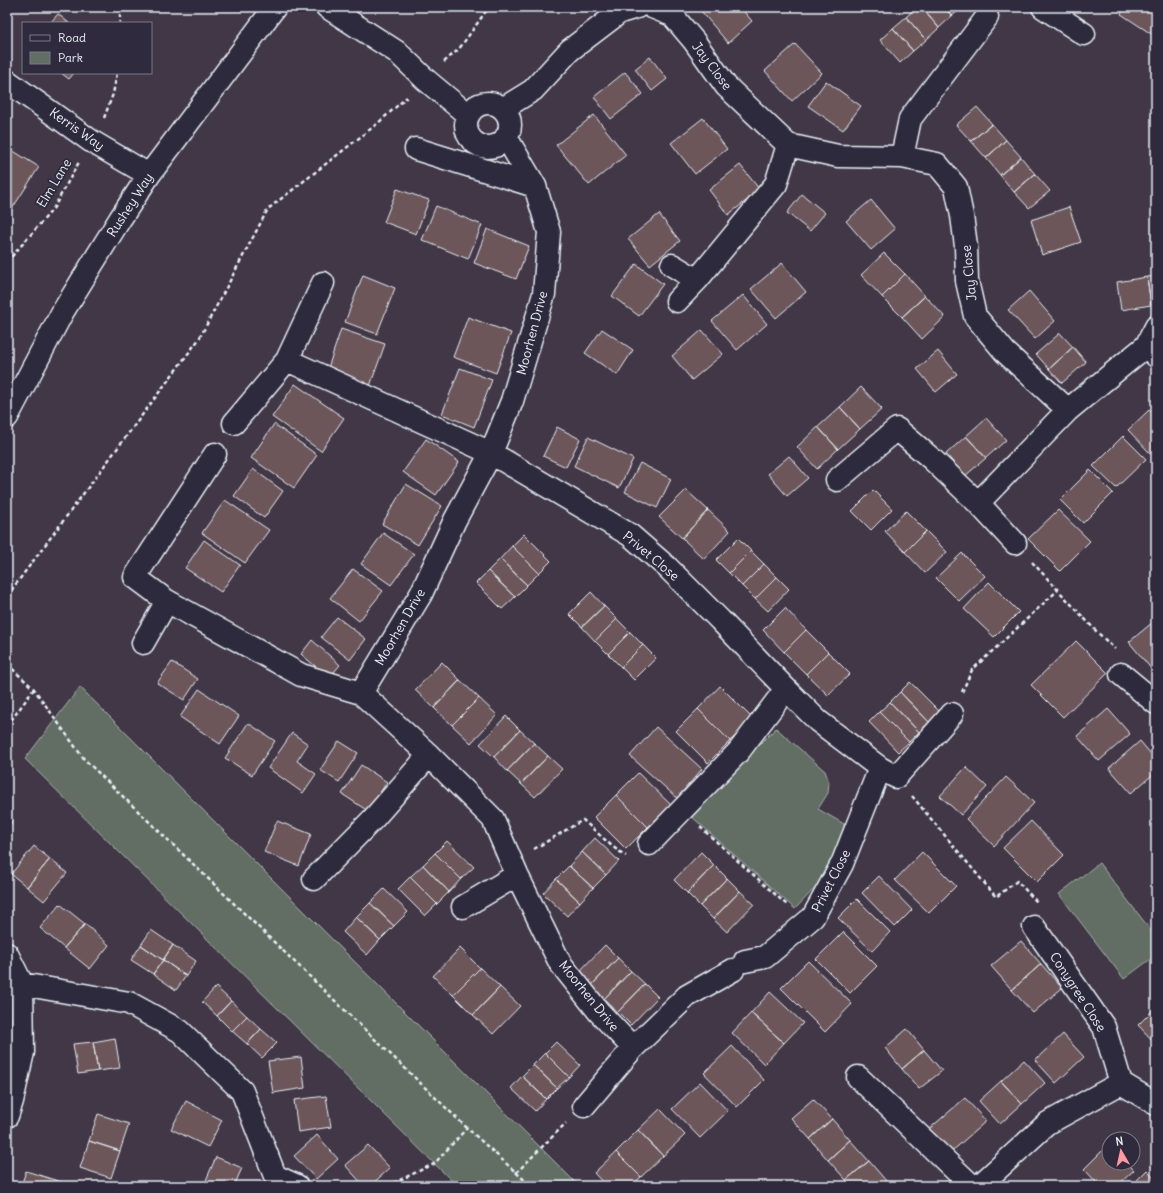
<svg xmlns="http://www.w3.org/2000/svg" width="1163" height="1193" viewBox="0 0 1163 1193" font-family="Delius,sans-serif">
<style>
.green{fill:#626e63;stroke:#a5b0ae}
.building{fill:#6c565a;stroke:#e8f1f8}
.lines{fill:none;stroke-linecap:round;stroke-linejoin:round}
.minor-casing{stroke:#e8f1f8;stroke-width:25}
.path{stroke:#e8f1f8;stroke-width:2.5;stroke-dasharray:4 3;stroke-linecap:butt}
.minor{stroke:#2f2a3d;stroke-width:22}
.labels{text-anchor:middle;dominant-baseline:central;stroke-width:3.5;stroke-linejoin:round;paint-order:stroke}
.street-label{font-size:13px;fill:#e8f1f8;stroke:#2f2a3d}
</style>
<rect width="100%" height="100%" fill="#413746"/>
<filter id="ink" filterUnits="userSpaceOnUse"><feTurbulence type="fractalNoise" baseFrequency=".025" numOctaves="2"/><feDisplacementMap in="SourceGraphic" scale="8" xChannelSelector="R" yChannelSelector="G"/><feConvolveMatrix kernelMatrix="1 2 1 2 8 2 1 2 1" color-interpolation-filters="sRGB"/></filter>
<g filter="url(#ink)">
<path class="green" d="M80,687L579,1186H457L25,759Z
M776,728L825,771L829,782L828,793L818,809L844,824L843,847L839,863L795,909L691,816L720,784Z
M1099,863L1156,937V955L1124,979L1059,894Z"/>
<path class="building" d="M705,7H740L752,21L728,43L701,11Z
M917,7H921L939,28L926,40L906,17Z
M921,7H944L952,16L939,28Z
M944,7H963L952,16Z
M1125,7H1156V37L1121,14Z
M58,14L69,23H50Z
M906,17L926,40L913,51L893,28Z
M893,28L913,51L900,63L880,40Z
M795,44L822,73L792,101L765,71Z
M650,57L667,79L652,91L635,69Z
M625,72L643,94L611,119L594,97Z
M61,73H74L69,79Z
M826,81L861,106L843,130L808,106Z
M977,107L992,124L971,141L956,125Z
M594,115L626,155L589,185L556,145Z
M703,118L727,149L695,174L671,143Z
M992,124L1006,140L986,158L971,141Z
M1006,140L1021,157L1000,175L986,158Z
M7,147L39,167L10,212L7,210Z
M1021,157L1035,174L1014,192L1000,175Z
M740,165L760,190L728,215L709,190Z
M1035,174L1050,191L1029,208L1014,192Z
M397,189L429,200L416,234L384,222Z
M802,194L825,213L810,231L787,213Z
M871,200L895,229L871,250L846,221Z
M436,206L482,225L468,259L422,240Z
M1069,207L1081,242L1042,255L1031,220Z
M659,214L680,241L650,265L628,239Z
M487,229L529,246L516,279L474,263Z
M884,253L905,274L882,297L861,275Z
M782,263L806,292L776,318L751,289Z
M636,264L663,284L639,316L612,296Z
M905,274L925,296L902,317L882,297Z
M363,275L395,288L377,334L345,322Z
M1156,276V304L1151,305L1147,277Z
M1147,277L1151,305L1121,310L1117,282Z
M1029,291L1055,321L1035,339L1008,310Z
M743,295L767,324L737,350L712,321Z
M925,296L945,317L922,339L902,317Z
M468,317L511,333L496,373L453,357Z
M341,329L385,344L370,386L327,371Z
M602,329L633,350L617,375L585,353Z
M702,330L723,354L692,380L672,356Z
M1060,333L1073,347L1049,369L1036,354Z
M1073,347L1086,362L1062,383L1049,369Z
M938,351L957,374L936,392L917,369Z
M460,368L492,380L474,427L442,414Z
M295,384L344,418L321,451L272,417Z
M861,387L882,409L860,429L840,407Z
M840,407L860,429L838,449L818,427Z
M1149,410L1156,417V449L1151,454L1128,430Z
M986,418L1006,440L986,458L966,436Z
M274,424L317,455L294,488L251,458Z
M557,427L580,439L566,467L543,456Z
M818,427L838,449L817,469L797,447Z
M966,436L986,458L965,476L946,454Z
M1123,436L1146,459L1116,488L1093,466Z
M588,437L633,459L619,488L574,466Z
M426,439L459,462L436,495L403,472Z
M789,456L808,478L787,496L768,474Z
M640,463L671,479L657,508L625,492Z
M253,469L283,491L264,518L234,496Z
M1090,470L1113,493L1083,523L1060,500Z
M406,484L442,506L418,545L382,524Z
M686,490L708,510L682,538L659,517Z
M873,490L892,509L871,530L852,511Z
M225,500L269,530L245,563L202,533Z
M708,510L730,531L704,559L682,538Z
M1058,510L1090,541L1060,571L1028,539Z
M906,511L926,531L905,552L885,531Z
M926,531L947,552L925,573L905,552Z
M383,533L414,554L391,585L361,564Z
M524,534L551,561L539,573L512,546Z
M738,538L751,551L729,573L716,560Z
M204,540L240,565L221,592L185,568Z
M512,546L539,573L527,585L500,559Z
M751,551L764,564L742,586L729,573Z
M962,553L985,576L959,601L936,578Z
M500,559L527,585L515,597L488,571Z
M764,564L777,577L755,599L742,586Z
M353,569L383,591L359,621L330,598Z
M488,571L515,597L502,609L476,583Z
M777,577L789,589L768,611L755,599Z
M989,582L1019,612L994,637L964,609Z
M591,592L604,606L582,627L569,614Z
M604,606L617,619L595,641L582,627Z
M785,608L806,630L784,652L763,630Z
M337,617L366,639L350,660L321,637Z
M617,619L630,632L608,654L595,641Z
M1153,622L1156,626V668L1153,671L1129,642Z
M806,630L828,652L806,674L784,652Z
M630,632L643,645L621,667L608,654Z
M312,640L340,665L329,678L301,654Z
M1076,641L1108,673L1063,717L1031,685Z
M643,645L656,658L634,680L621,667Z
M828,652L850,674L828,695L806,674Z
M172,662L198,679L184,700L157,683Z
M442,662L460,680L434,708L415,690Z
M460,680L479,698L452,725L434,708Z
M910,682L940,712L929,722L900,692Z
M720,686L753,719L730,741L698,709Z
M199,689L239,716L220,744L180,717Z
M900,692L929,722L919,732L890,702Z
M479,698L497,715L471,743L452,725Z
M890,702L919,732L909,742L879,712Z
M698,709L730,741L708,763L676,731Z
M1108,709L1130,734L1099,761L1077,736Z
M879,712L909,742L898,752L869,722Z
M506,716L520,730L494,757L480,744Z
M248,723L275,741L252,775L225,758Z
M656,727L702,769L677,798L630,756Z
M520,730L534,743L507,771L494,757Z
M292,733L308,744L297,761L316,774L303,793L268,768Z
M339,741L358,753L339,782L320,770Z
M1140,741L1156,760V772L1131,793L1109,768Z
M534,743L548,756L521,784L507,771Z
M548,756L562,769L535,797L521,784Z
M361,765L387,782L368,811L342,794Z
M966,767L987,787L961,815L940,796Z
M638,773L671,805L648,827L616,795Z
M1006,777L1034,803L994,846L966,819Z
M616,795L648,827L626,849L594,817Z
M7,819L12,822L7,829Z
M277,821L311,834L299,866L264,852Z
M1031,821L1064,855L1037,882L1003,848Z
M595,838L619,861L606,875L582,852Z
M447,841L474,867L461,879L435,853Z
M34,846L50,859L27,887L11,874Z
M582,852L606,875L593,888L569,866Z
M701,852L714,865L687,893L674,880Z
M922,852L956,886L929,913L895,880Z
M435,853L461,879L449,892L423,865Z
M50,859L67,873L44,901L27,887Z
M423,865L449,892L437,904L410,877Z
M714,865L727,878L700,906L687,893Z
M569,866L593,888L580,902L556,879Z
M879,876L912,910L895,927L862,893Z
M410,877L437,904L425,916L398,889Z
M727,878L740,891L713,919L700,906Z
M556,879L580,902L567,916L543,893Z
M384,889L408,912L394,926L370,903Z
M740,891L754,904L727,932L713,919Z
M857,899L890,932L872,951L838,918Z
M370,903L394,926L380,940L356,917Z
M60,904L85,924L64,948L40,928Z
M356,917L380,940L367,955L343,932Z
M85,924L109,945L90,969L64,948Z
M151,930L173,945L163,960L141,945Z
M843,932L877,966L850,993L816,959Z
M1021,941L1041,964L1012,990L991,966Z
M141,945L163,960L153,974L131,960Z
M173,945L196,961L186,976L163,960Z
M605,945L618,958L591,986L578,973Z
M460,948L480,968L453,995L433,976Z
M618,958L631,971L604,999L591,986Z
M163,960L186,976L176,990L153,974Z
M808,961L852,1004L825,1032L781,988Z
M1041,964L1062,988L1033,1013L1012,990Z
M480,968L500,987L473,1015L453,995Z
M631,971L645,984L618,1012L604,999Z
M645,984L658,997L631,1025L618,1012Z
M216,987L231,1001L217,1016L202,1002Z
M500,987L520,1006L493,1034L473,1015Z
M770,992L803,1023L784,1043L751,1013Z
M231,1001L247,1016L232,1031L217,1016Z
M1156,1007V1044L1138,1025Z
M751,1013L784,1043L764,1064L732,1033Z
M247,1016L261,1029L247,1044L232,1031Z
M261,1029L277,1043L262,1058L247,1044Z
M907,1029L924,1050L902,1069L885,1048Z
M1063,1034L1084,1057L1056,1083L1035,1060Z
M115,1038L120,1068L98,1071L93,1042Z
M93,1042L98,1071L78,1074L73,1044Z
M556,1042L580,1065L569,1077L545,1053Z
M732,1046L764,1080L737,1107L704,1073Z
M924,1050L942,1071L919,1089L902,1069Z
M545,1053L569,1077L557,1088L533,1065Z
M301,1057L305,1088L273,1093L268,1061Z
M1024,1060L1045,1083L1022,1104L1001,1081Z
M533,1065L557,1088L546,1099L522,1076Z
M522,1076L546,1099L535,1111L511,1088Z
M1001,1081L1022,1104L1000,1124L979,1101Z
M700,1082L728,1111L700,1138L672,1109Z
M326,1096L331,1127L298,1132L294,1100Z
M965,1098L986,1121L949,1154L928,1130Z
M813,1099L832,1119L810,1139L791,1118Z
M186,1101L222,1120L208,1147L171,1129Z
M660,1109L685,1135L663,1156L638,1130Z
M98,1114L129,1124L120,1151L89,1141Z
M832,1119L850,1140L828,1160L810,1139Z
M638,1130L663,1156L641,1177L616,1152Z
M317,1135L338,1159L316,1179L294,1156Z
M850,1140L869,1161L846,1180L828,1160Z
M89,1141L120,1151L111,1178L80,1168Z
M1109,1144V1163H1127L1134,1170L1117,1186H1100L1084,1169Z
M368,1145L390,1168L370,1186H364L345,1165Z
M616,1152L641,1177L631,1186H606L594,1173Z
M216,1157L242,1168L234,1186L204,1185Z
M869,1161L887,1182L882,1186H851L846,1180Z
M1147,1170L1156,1179V1186H1131Z
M26,1171L74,1186H21Z
M887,1182L891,1186H882Z"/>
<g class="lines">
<g class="minor-casing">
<path id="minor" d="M327,7L397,52L426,80L462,110L469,114
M652,7L672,15L694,41L726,86L788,145L838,156L902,157L937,164L956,187L962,216L966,246L967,281L975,316L1005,352L1068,410L1146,346L1156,356
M1043,7L1084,34
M7,81L91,141L149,175
M466 125a22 22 0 1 1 44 0a22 22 0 1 1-44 0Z
M504,108L533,90L570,50L620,12L637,7
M506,137L535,186L549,232L544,294L512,401L491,453L455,520L421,594L361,693L429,755L493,819L517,875L560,963L599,1012L633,1048L584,1106
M416,149L535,186
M902,157L910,119L987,17
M672,265L697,280L776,184L788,145
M677,301L697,280
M1146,346L1156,327
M287,360L491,453L630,535L668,568L720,620L786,689L818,721L880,768L842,864L813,917L765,957L745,961
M7,417L62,313L120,219L149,175L275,7
M234,423L287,360L323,283
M215,454L135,577L167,601L301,675L361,693
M837,480L897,429L933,460L978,503L1015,543
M978,503L1068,410
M143,643L167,601
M1121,674L1156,703
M880,768L896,777L952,714
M649,844L739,751L786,689
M314,879L374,818L429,755
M463,907L517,875
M1034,927L1104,1027L1121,1083
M7,954L22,984L23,1052L12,1101L7,1116
M22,984L129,1003L180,1031L242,1091L275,1176L297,1186
M633,1048L687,996L733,970
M858,1077L972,1186
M979,1186L1048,1123L1121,1083L1156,1104"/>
</g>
<path class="path" d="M120,7V23
M444,62L459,49L489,7
M104,118L113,94L117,73
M7,262L53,209L79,162
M1032,562L1097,632L1115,649
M7,596L199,339L268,209L377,124L407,97
M7,664L34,689L84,759L467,1128L531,1186
M962,692L972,670L1058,590
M7,726L34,689
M912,796L996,897L1017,881L1037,902
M700,827L787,905
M534,849L583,820L613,847L626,856
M516,1173L566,1123
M387,1186L434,1164L467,1128"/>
<use href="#minor" class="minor"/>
</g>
</g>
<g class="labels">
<g class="street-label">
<text transform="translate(712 66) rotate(53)">Jay Close</text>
<text transform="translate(77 129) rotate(35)">Kerris Way</text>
<text transform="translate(54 183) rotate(-59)">Elm Lane</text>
<text transform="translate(130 205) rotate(-57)">Rushey Way</text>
<text transform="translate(969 273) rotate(-96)">Jay Close</text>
<text transform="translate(532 333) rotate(-75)">Moorhen Drive</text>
<text transform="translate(651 556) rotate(40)">Privet Close</text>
<text transform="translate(400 627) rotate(-60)">Moorhen Drive</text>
<text transform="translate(831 881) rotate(-63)">Privet Close</text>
<text transform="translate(1078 992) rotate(57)">Conygree Close</text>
<text transform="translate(589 996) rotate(51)">Moorhen Drive</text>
</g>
</g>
<rect width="1163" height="1193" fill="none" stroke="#2f2a3d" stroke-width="24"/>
<rect x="12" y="12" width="1139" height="1169" fill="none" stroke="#e8f1f8" stroke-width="1.5" filter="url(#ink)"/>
<rect x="22" y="22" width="130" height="52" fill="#2f2a3d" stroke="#797a88"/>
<rect x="30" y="35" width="20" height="6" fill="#2f2a3d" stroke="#797a88"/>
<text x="58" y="42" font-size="12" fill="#e8f1f8">Road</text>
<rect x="30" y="52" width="20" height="12" fill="#626e63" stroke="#797a88"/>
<text x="58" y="62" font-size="12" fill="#e8f1f8">Park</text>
<g transform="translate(1121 1151) rotate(351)"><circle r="19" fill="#2f2a3d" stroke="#797a88"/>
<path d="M0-3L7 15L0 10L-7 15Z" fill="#ff9aa2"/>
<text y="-6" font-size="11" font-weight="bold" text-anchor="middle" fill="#e8f1f8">N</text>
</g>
</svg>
